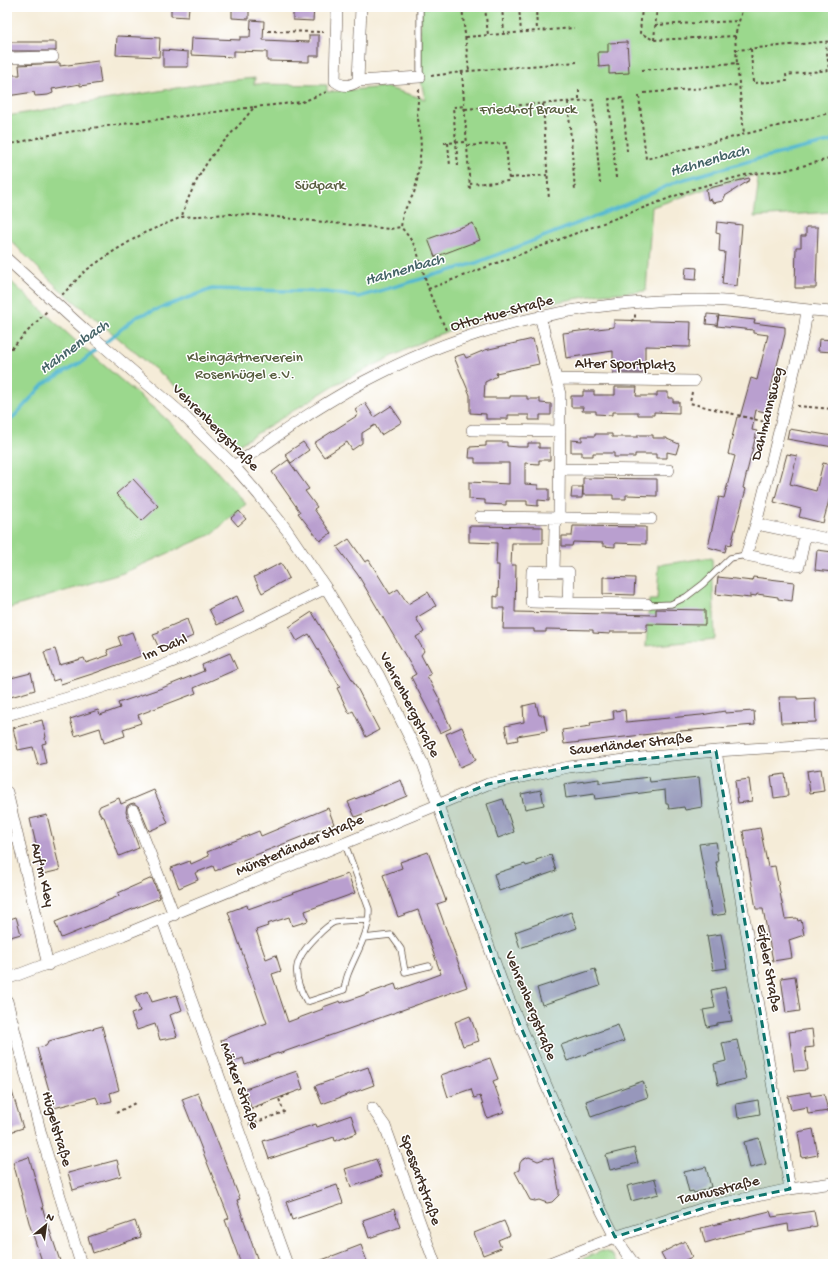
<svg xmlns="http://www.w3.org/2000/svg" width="840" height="1271" viewBox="0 0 840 1271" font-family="'Gochi Hand',sans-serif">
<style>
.green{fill:#9bd88d;stroke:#6b8156}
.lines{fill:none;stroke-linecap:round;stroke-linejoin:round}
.stream{stroke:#52b8d1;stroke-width:3.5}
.building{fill:#b99fcf}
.service-casing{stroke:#57473a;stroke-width:7}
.minor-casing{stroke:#57473a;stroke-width:12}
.path{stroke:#57473a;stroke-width:2;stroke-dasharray:3 3;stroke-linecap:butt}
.service{stroke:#fff;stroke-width:5.5}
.minor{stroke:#fff;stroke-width:11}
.marked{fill:#0f766e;fill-opacity:0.2;stroke:#0f766e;stroke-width:3;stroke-dasharray:8 5;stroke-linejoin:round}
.labels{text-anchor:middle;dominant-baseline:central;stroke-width:3;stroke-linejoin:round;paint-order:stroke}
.park-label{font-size:15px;fill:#585e3f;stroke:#fff}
.street-label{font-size:15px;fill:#3b2a1e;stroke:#fff}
.water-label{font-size:16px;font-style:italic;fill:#446366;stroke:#fff}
</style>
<rect width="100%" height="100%" fill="#fff"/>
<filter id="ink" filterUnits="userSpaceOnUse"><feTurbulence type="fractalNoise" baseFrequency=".025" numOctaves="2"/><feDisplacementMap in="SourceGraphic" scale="8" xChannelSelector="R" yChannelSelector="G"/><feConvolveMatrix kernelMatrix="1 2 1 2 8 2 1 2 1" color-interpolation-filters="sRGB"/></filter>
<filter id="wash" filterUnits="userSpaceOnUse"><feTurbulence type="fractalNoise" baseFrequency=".012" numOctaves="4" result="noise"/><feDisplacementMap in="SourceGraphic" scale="16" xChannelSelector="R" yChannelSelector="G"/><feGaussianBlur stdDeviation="0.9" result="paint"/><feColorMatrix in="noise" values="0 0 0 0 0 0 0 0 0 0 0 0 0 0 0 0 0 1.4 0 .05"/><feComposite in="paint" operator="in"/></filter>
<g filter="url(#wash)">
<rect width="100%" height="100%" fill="#f5ecd8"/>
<path class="green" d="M420,7H833V212L754,217L758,186L756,175L711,187L652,207L646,291L602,294L535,306L488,318L434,336L336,384L237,446L218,430L173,384L56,286L7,237V116L213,82L255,78L254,84L327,85V92L385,87L425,99L420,77Z
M7,278L79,344L141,397L174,426L212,466L246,504L212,534L123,573L7,609Z
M712,557L715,639L646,646L649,600H657L659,565Z
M602,1251C612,1252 614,1257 619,1264H570Z"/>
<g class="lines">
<path class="stream" d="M7,424L44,384L83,361L136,317L212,289L326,292L359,297L476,263L627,204L678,181L757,159L833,141"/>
</g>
<g id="blocks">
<path class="building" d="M171,7H189L188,17L171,16Z
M232,7H249V19L232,18Z
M293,7H314L313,21L293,20Z
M251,20L264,21L263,40L309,42V35H319V56H309V62L267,61V52L234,51V57L191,55L192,38L240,40V37H250Z
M117,36L160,38L159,57L116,55Z
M7,42H56V51H7Z
M627,42L629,73L609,74V66L599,67L598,52H608V43Z
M163,50L188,52V67H163Z
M98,61L101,83L80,86V84L52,89L53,93L48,95L35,96L34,92L7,96V75H20L19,65L60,63V66Z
M749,178L750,180L725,196L723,201L713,203L711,199L708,200L706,189Z
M717,222L742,225L737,286L722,284L725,252L719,251L720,234L716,233Z
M473,223L480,240L435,257L428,239Z
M806,227H818L816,288H795L796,247H801V236H806Z
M686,267L697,268L696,280L685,279Z
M707,314L719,315L717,325L706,324Z
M718,316L755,320L754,323L785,327V334L765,412L756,410L752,430L757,431L743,488L746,489L731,545L727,544L725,552L708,547L719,497L724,498L735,456L728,454L737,417H740L751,378L757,380L768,335L753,333V330L717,326Z
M614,320L691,322L690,347L645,346V373H613V351L566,358L563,333L614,327Z
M533,339L539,364L496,373L497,376L485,382L484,398H510V396H527V399H540V403L551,404V415H540V420H529V415H508V419H486V414L470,413V395L454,357L464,354L466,358L485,350Z
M819,339L833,340V352L818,351Z
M615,387H637L636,396H657V392H668V398H673V402H679V413L654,412V415H638V412H612V415L596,414V411H582L583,407H571V396H583V391H594V395H615Z
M365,403L374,417L391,406L402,422L381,435L375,425L362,433V443L352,450L347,442L324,457L314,443L358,415L355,410Z
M789,429L833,436V447L787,439Z
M595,434H612V437H638V435H653V438H667V439L679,444L676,454L667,452V458H656V454H635V457H614V453H593V456H582V452H571V440L582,441V436H595Z
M303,442L309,450L291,463L285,454Z
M486,442H507V446L518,447H528V443H539V448H550V460H539V464L525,463V484L538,485V489H549V501L538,500V506L527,505V501H506V505L485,504V500L469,499V482L509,484V463H475V458H469L470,447L486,446Z
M787,454L797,456L790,484L816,491L823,463L833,465V485L823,523L799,517L801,509L774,502Z
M288,460L309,489L305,491L317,507L314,509L331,533L320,541L298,513L300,512L272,472Z
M583,478L657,479V496L626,495V499H613V495H583Z
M133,479L158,506L142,521L116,494Z
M572,487H583L582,498H571Z
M239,511L246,519L238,526L231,518Z
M469,526L543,527V543H512L511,565H516L515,612L656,615V609L705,610V625L647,624V632H610V634L593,633V630L546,629V632H534V629H503L504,608H494V596L498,597L499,565H496L497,543L469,542Z
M573,526L646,527V544L615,543V547L603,546V543L573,542L572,546H562V536H572Z
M349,539L365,562L369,560L390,594L398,589L408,604L428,592L436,606L416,618L424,632L416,637L424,651L421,655L431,674L427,676L440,700L439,702L451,728L440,733L411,677L416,674L358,575L337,547Z
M817,550L833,552V572L815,570Z
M281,563L289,578L262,593L254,577Z
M603,577L635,578L634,595L603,594Z
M718,577L752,581L753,577L794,582L792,601L778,599V597L757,594L756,596L750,595V598L716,594Z
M237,596L244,612L217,625L209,609Z
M312,612L356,686L379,730L366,737L353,711L349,713L337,688L340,687L309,634L297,641L289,627Z
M187,619L193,636L166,648L164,645L159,648L153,635L159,633V631Z
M132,632L141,656L95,673L61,684L59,679L53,681L44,652L55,649L60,665L84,658L86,663L109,655L107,650L121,645L118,637Z
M230,653L237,669L194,688L196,693L138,715L141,723L123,729L125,736L104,743L100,728L75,736L70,719L98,710L100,715L120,708L118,703L162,688L204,671L202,665Z
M31,673L35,690L7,698V679Z
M779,697H797V699L815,698L816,722L781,723Z
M536,703L539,715H544L547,731L517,736L518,740L508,742L505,726L524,722L523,706Z
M625,710L626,722L701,715L725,711V713L754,711L755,725L668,732L564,744L562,730L591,726L590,723L614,719L613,711Z
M42,720L46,737L45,738L46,743L42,744L46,763L38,765L33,747L18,750L13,728Z
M462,727L476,760L460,767L446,734Z
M821,769L824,791L810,793L807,771Z
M785,774L788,796L774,798L771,776Z
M649,777L650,782L699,777L702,807L685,810L684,807L669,809L668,804H666L665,790L595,799L594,794L566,798L564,784L599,779V783Z
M749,779L752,801L738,803L735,781Z
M401,780L407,796L355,817L348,802Z
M154,790L168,823L149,831L139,807L134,803L130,804L127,806L126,812L139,848L119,856L104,817L101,816L98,810L100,806L119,798L121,804Z
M541,790L544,805L525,809L521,794Z
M503,799L514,832L498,838L487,804Z
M328,808L334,824L215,871L213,866L195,873L198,880L179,888L171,868L190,861L191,864L209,856L207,852L259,831L261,836Z
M47,815L60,870L43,874L30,819Z
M760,828L768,867L775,866L785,919L797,918L798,921L801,920L804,935L789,940L792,958L773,961L763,909H756L743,831Z
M716,842L718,853H717L718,862H716L726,914L712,916L699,844Z
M428,852L446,901L437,904L467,987L278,1054V1053L245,1065L243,1058L230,1063L221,1040L267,1023L228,912L247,905L248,909L348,874L355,893L305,911L308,921L292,926L289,917L267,924L268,926L256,930L266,959L276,955L281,971L272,974L288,1022L323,1009V1007L340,1001L341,1003L395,984L397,990L441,974L418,910L398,917L383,875L402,868L400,862Z
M551,855L556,871L499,891L494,874L525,864L526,866L536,863V860Z
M152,878L160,898L61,938L55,922L119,896L118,893Z
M571,912L577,928L520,948L515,932Z
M16,917L21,934L7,938V920Z
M721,934L727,968L713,970L707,936Z
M595,969L600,986L542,1005L537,988Z
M795,976L800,1011L786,1013L781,978Z
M725,987L732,1021L717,1023V1025L707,1027L703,1010L715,1008L711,990Z
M148,991L152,1002L177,995L182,1010L170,1015L177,1036L176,1037L160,1040L155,1024L137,1030L131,1014L140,1011L135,996Z
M470,1016L479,1041L463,1046L455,1022Z
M618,1025L624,1041L567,1061L561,1045Z
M102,1026L119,1090L110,1093L112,1101L99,1104L96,1097L54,1108L37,1048L46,1046L49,1041Z
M812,1029L814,1047L805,1048L808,1070L794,1071L789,1032Z
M737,1040L746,1079L718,1085L714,1064L726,1061L722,1043Z
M490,1058L498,1079L493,1081L504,1112L487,1118L480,1096L474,1098L471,1089L448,1097L441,1075Z
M368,1067L374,1085L322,1104L315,1086Z
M297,1071L303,1089L251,1108L245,1089Z
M643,1081L648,1097L591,1117L586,1101Z
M10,1085L23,1128L7,1133V1086Z
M810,1092L811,1096L824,1094L828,1111L808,1114L807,1107L791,1110L788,1096Z
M198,1093L240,1199L237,1200L258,1261L250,1264H241L225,1220L229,1218L182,1099Z
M758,1100L760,1114L738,1118L736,1104Z
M351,1115L357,1133L335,1141L334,1137L269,1159L263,1141L316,1124L317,1127Z
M813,1129L818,1155L802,1158L798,1132Z
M759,1138L766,1164L750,1168L744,1142Z
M634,1148L638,1163L610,1170L606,1155Z
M29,1157L43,1206L42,1207L61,1264H43L30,1226L13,1162Z
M529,1157L538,1161L546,1158L550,1159L553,1158L559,1190V1195L552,1202L547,1203L539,1200L535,1201L530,1200L515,1172L519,1170L520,1163L522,1160Z
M376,1159L382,1176L351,1187L345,1169Z
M117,1160L121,1176L73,1190L68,1173Z
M706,1167L711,1187L707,1188L708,1189L694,1193L693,1191L689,1192L684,1172Z
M655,1179L659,1194L631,1201L627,1186Z
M337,1185L343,1203L292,1220L286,1202Z
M394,1209L400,1227L369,1238L363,1220Z
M770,1211L772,1217L814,1211L817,1226L789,1231L788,1224L732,1235L705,1243L701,1228Z
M135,1221L141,1237L93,1253L88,1237Z
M504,1221L510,1235L498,1240L501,1248L483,1255L474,1233Z
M685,1241L692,1257L677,1264H667L661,1253Z
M361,1245L368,1264H314V1263Z"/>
</g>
</g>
<g filter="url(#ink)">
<use href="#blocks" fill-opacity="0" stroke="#57473a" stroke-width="1"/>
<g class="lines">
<g class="service-casing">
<path id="service" d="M420,77V7
M651,605L671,604L686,597L703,584L730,558L746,555
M7,839H18
M345,844L369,909C370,933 356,953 348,974C346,979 345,985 344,990L307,1002C291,974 293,960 316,937C321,932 329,924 335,922C346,920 358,920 369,920
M364,938L391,935L401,949L405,972L429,966"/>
</g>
<g class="minor-casing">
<path id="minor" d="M337,7L335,81C343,87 349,87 358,81L361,7
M7,58L53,57
M358,81L420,77
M7,259L85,330L181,413L234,466L259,495L286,529L326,588L378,674L423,764L504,988L595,1198L615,1237L634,1264
M540,316L560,394L559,517L555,526L554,572L532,571L531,602L568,603L569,572H554
M556,379L694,381
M472,430L560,431
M234,466C280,434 326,400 377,375C478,323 592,299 705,300C748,301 791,309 833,312
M560,469L669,470
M480,517L651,519
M756,524L833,540
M805,535L799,566L746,555L756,524L804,331L807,310
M568,603L647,604
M7,715C51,703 95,691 138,675C203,652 264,618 326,588
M716,751L790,1189
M7,792L48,965
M133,810L174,915
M162,919L287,1264
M7,979L123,935L488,784L569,767L641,758L716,751L833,744
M7,1001L42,1138L81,1264
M372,1108L385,1126L435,1264
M547,1264L615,1237L710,1206L790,1189L833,1183"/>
</g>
<path class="path" d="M462,7L469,71
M485,7L488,35
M502,7L504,33
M519,7L521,32
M536,7L537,31
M642,7L640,33L654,40L735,36L743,7
M657,9L687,7
M655,25L739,21
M268,31L324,32
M735,36L736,50
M466,37L574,28
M654,40L657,7
M751,49L753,83L787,81L786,75L829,70L826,43
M737,63L744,134
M642,70L737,63L736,50L833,41
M462,72L470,190
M431,76L469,71L577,62
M419,89L417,113L420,131L421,148L417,181L414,193L403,213L401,227L409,237L416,248L430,294L447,332
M579,90V102
M644,93L739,85
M639,96L646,159L833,112
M568,102L575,190
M543,104L549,200
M254,107L302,102L329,91
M465,109L593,100L600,183
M444,143L467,142
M448,143L450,166
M7,145L50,135L99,127L254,107C242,123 227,137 214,153C202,168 187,198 182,216
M467,146L506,143L509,181L470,184
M458,166L453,107L465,106
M509,178L547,175
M616,178L609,99L623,98L627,151
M428,289L696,188L749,174L783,171L833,158
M62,295L85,271L114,251L144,233L182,217L230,214L257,215L390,229L401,227
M631,321L635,319V314
M7,353L47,311
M692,392L690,403L769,423
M797,406L833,409
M830,528L833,517
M244,1112L265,1104L264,1103
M116,1113L137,1102
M249,1125L284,1112L279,1099L290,1094"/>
<use href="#service" class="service"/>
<use href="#minor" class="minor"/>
</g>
</g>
<path class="marked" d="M716,751L790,1189L710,1206L615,1237L586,1178L504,988L438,805L488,784L569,767Z"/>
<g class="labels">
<g class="park-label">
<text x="528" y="110">Friedhof Brauck</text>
<text x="320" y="186">Südpark</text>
<text x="245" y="358">Kleingärtnerverein<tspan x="245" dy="17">Rosenhügel e.V.</tspan></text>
</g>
<g class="street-label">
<text transform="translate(502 314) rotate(-15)">Otto-Hue-Straße</text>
<text transform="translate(625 365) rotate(1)">Alter Sportplatz</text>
<text transform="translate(768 414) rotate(-76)">Dahlmannsweg</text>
<text transform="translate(215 428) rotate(45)">Vehrenbergstraße</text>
<text transform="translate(165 648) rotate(-23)">Im Dahl</text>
<text transform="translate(409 705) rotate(63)">Vehrenbergstraße</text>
<text transform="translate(631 745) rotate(-6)">Sauerländer Straße</text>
<text transform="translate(300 846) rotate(-23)">Münsterländer Straße</text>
<text transform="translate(42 875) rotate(77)">Auf'm Kley</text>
<text transform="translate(768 968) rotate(80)">Eifeler Straße</text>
<text transform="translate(530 1006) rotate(68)">Vehrenbergstraße</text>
<text transform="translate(239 1086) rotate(70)">Märker Straße</text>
<text transform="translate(56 1129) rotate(74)">Hügelstraße</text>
<text transform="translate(420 1180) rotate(70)">Spessartstraße</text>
<text transform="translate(719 1191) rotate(-14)">Taunusstraße</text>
</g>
<g class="water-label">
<text transform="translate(710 162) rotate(-16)">Hahnenbach</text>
<text transform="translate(405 271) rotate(-16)">Hahnenbach</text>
<text transform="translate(75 348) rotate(-36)">Hahnenbach</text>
</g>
</g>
<rect width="840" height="1271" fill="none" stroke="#fff" stroke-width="24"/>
<g transform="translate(46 1225) rotate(29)" stroke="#ffffff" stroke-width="3" paint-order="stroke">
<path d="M0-3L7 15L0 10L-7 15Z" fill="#3b2a1e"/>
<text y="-6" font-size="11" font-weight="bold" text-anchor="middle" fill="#3b2a1e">N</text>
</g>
</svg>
